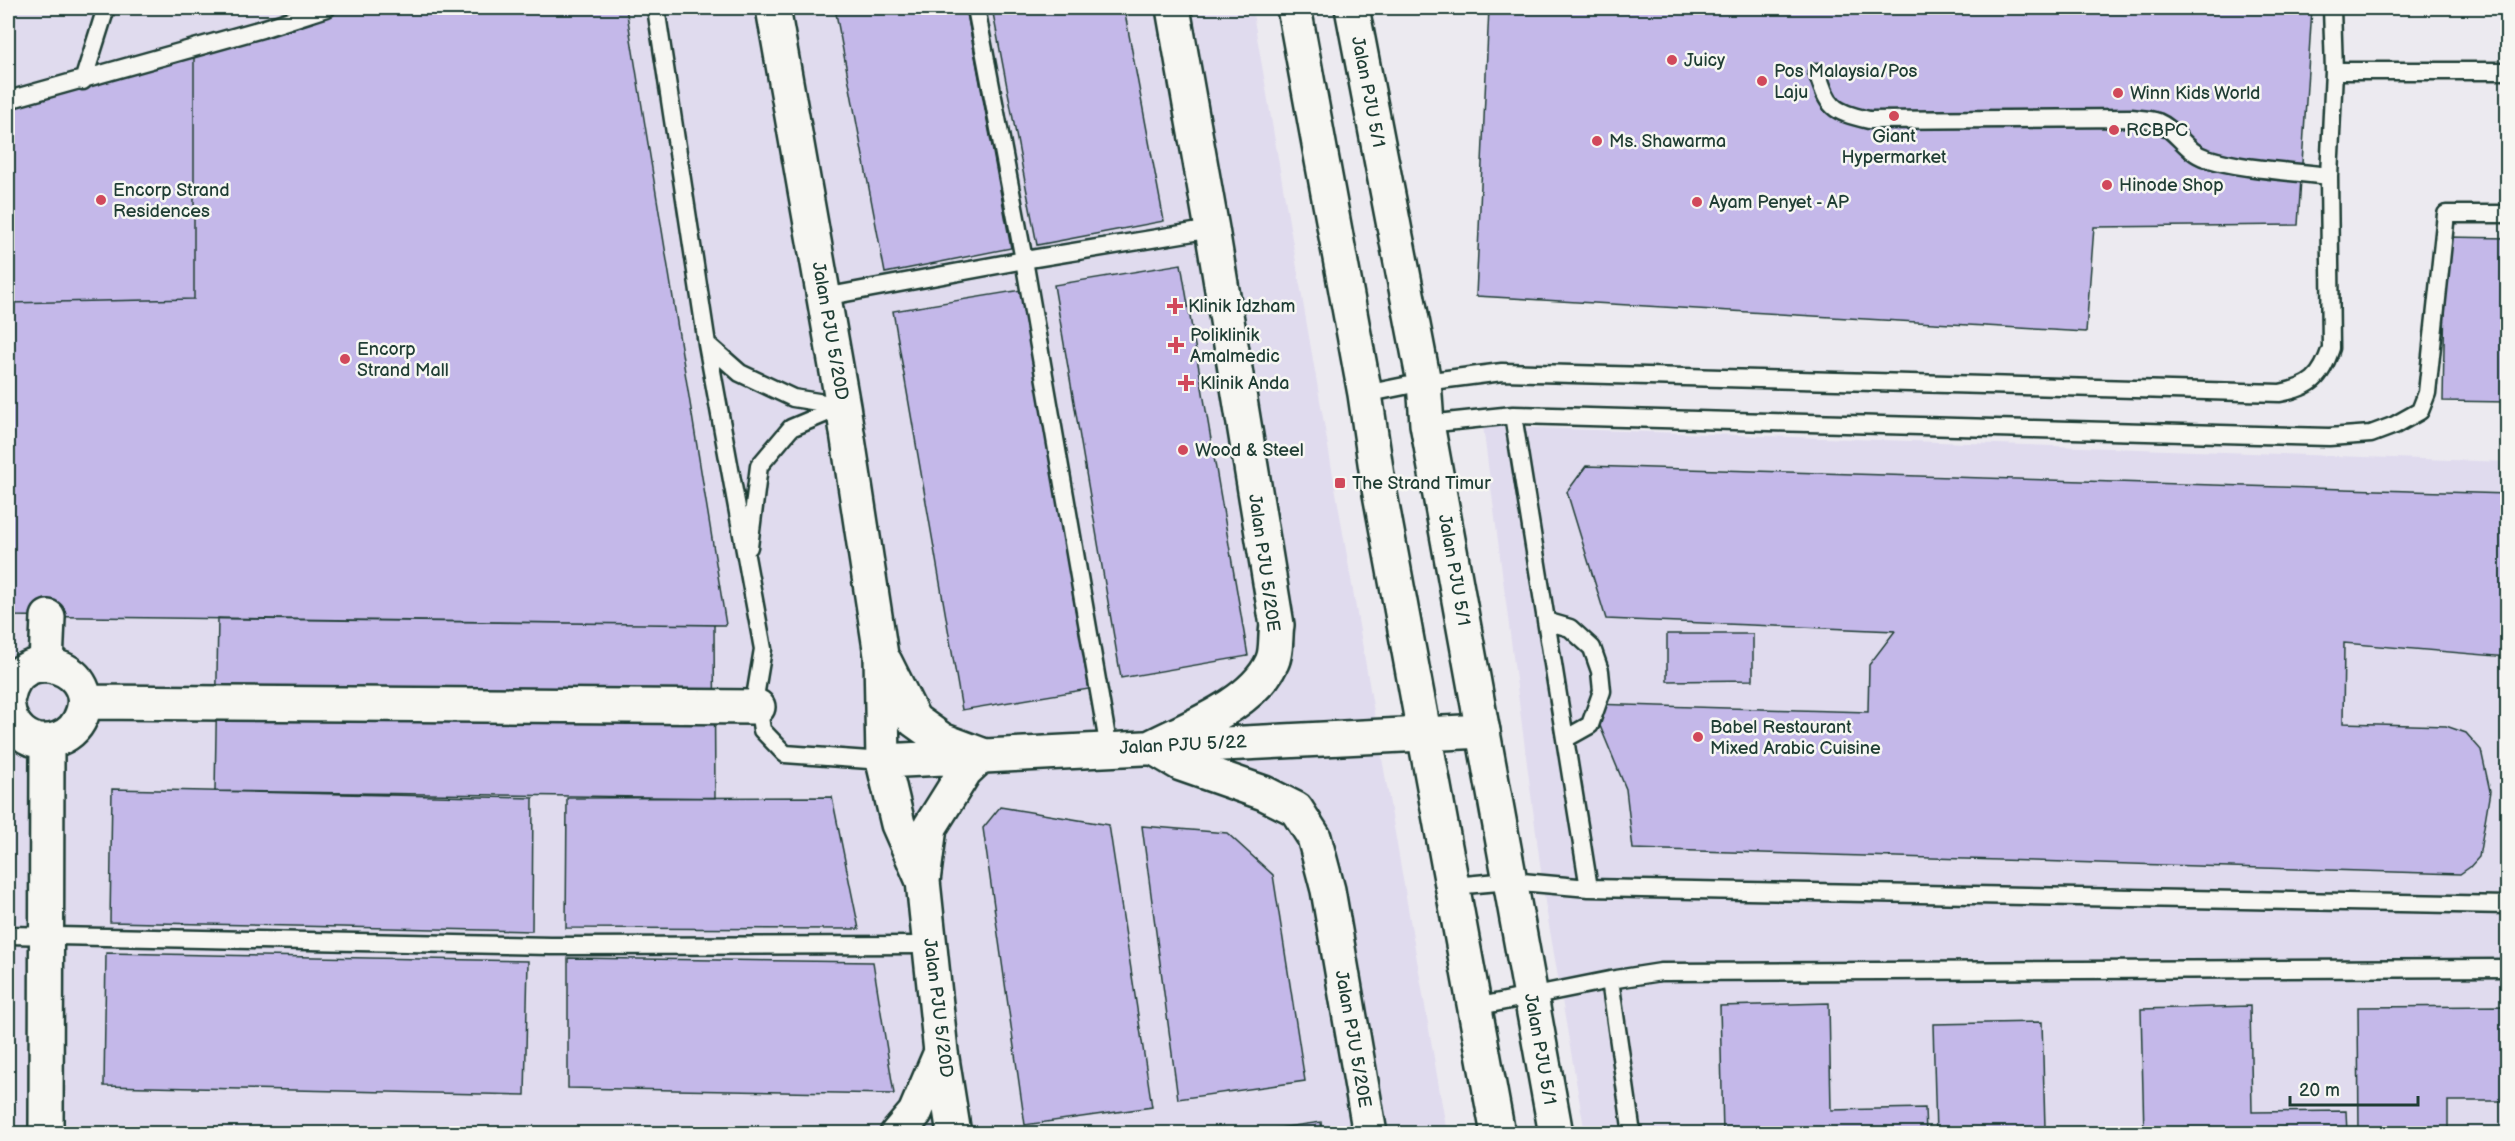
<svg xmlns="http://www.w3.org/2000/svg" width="2515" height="1141" viewBox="0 0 2515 1141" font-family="'Balsamiq Sans',sans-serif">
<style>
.built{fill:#e0dbee}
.building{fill:#c4b8e9;stroke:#1f3d34;stroke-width:1.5}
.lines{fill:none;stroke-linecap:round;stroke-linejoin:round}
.lane-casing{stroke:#1f3d34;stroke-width:21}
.street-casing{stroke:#1f3d34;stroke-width:38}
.secondary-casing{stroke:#1f3d34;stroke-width:38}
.lane{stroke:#f6f6f2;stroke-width:16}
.street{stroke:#f6f6f2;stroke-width:33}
.secondary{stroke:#f6f6f2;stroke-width:33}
.poi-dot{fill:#d1495b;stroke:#f6f6f2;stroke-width:2}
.labels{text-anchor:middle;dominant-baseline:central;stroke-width:5;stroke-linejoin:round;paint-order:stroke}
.poi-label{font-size:18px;fill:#1f3d34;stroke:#f6f6f2;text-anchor:start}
.street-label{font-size:18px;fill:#1f3d34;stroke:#f6f6f2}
</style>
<rect width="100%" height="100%" fill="#eceaf0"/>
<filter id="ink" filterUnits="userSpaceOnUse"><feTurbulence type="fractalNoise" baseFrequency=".0167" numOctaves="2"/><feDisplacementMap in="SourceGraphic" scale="12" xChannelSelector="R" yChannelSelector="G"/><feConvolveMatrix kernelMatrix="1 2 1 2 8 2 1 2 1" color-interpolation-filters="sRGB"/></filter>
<g filter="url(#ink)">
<path class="built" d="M8,8H1252L1447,1133H8Z
M1483,426L2507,462V1133H1585L1545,902Z"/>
<path class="building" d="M352,8H626L726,625L8,616V102L194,54Z
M835,8H966L1011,248L885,273Z
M992,8H1124L1164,221L1037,245Z
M1489,8H2312L2298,225L2094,227L2086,332L1476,296Z
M194,54V299L8,303V102Z
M2446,237L2508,238V402L2443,401Z
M1181,264L1248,656L1121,678L1054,285Z
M1021,290L1089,689L962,710L893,311Z
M1586,466L2508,494V657L2344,643L2343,723L2446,726L2466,733L2481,750L2490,791L2479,857L2470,867L2460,874L1633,849L1626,789L1591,704L1868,712L1869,665L1895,631L1606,619L1567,492Z
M218,618L714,625L715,798L215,791Z
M1667,634H1753V680L1667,681Z
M2508,762V833H2503Z
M112,789L533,798L532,931L110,922Z
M832,797L859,929L566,928L567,798Z
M1000,807L1109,825L1152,1107L1025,1125L983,828Z
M1142,826L1227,833L1273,875L1305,1081L1178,1099Z
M106,953L528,961L525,1095L104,1086Z
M568,958L873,962L894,1094L568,1088Z
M1829,1003L1831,1110L1925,1108L1926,1134H1723L1720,1006Z
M2250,1006L2252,1112L2346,1111L2347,1134H2144L2141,1009Z
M2508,1006V1101H2448V1134H2359L2358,1007Z
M2042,1022L2045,1128L2139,1126V1134H1936L1933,1024Z
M1321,1122L1322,1134H1236Z"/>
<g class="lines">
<g class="lane-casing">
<path id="lane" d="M656,8L707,344L763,649L756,691L762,730L785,754L883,761
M976,8L1024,260L1109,749
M2334,71H2508
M1817,72C1829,108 1831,111 1869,120L2131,118C2140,119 2150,119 2158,122C2177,130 2186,152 2206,158C2245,170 2289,171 2329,176
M83,81L106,8
M8,100L262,29L327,8
M824,297L1024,260L1212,229
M707,344L740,373L793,398L843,406
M1365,394L1424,382L1502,372L2280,393C2311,387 2321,378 2331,348L2329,176L2334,71L2332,8
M1513,415L1589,888
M1427,424L1513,415L2329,437L2371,434L2395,425L2420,411L2427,393L2446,214H2508
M749,547L759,466L791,428L843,406
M1546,621L1570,628L1592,648L1600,671L1602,691L1590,725L1565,739
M1453,886L1510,881L1589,888L2508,905
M8,935L551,946L929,945
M1610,980L1632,1134
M1475,1007L1610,980L1661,972L2508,968"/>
</g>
<g class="street-casing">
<path id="street" d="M773,8L843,406L881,655L883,761L898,824L923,881
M885,662L914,720L942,740L982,755L965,771L930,827L923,881L941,1052L954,1134
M46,664L48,617
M8,697C19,638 107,669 79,721C73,732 62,739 50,741C28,744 10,727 8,707
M85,702L758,707
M1151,747C1190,727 1253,704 1272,662C1277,652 1275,636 1277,625L1212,229L1173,8
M1154,748L1181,764L1264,793L1296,809L1314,837L1328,890L1370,1134
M883,761L1483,731
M46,1134L47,741
M897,1134L915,1113L941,1052"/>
</g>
<g class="secondary-casing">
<path id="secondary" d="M1294,8L1365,394L1378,483L1498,1134
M1352,8L1424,382L1427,424L1556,1134"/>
</g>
<use href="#lane" class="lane"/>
<use href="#street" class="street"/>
<use href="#secondary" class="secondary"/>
</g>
</g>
<g class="poi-dot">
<circle cx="1672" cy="60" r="6"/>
<circle cx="1762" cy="81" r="6"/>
<circle cx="2118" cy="93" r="6"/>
<circle cx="1894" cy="116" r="6"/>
<circle cx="2114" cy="130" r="6"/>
<circle cx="1597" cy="141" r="6"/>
<circle cx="2107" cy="185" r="6"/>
<circle cx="101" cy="200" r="6"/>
<circle cx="1697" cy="202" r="6"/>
<path d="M1172 297h6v6h6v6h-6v6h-6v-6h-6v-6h6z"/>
<path d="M1173 336h6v6h6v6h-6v6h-6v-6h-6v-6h6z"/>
<circle cx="345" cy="359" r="6"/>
<path d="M1183 374h6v6h6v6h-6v6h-6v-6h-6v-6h6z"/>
<circle cx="1183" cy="450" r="6"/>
<rect x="1334" y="477" width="12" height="12" rx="3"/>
<circle cx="1698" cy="737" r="6"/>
</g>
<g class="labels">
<g class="poi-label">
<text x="1684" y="60">Juicy</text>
<text x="1774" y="71">Pos Malaysia/Pos<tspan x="1774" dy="21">Laju</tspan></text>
<text x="2130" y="93">Winn Kids World</text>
<text x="2126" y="130">RCBPC</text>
<text x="1894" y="136" text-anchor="middle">Giant<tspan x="1894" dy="21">Hypermarket</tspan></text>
<text x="1609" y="141">Ms. Shawarma</text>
<text x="2119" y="185">Hinode Shop</text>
<text x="113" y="190">Encorp Strand<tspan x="113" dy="21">Residences</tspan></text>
<text x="1709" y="202">Ayam Penyet - AP</text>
<text x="1188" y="306">Klinik Idzham</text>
<text x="1190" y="335">Poliklinik<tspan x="1190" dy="21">Amalmedic</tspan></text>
<text x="357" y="349">Encorp<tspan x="357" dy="21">Strand Mall</tspan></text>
<text x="1200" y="383">Klinik Anda</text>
<text x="1195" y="450">Wood &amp; Steel</text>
<text x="1352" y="483">The Strand Timur</text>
<text x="1710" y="727">Babel Restaurant<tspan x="1710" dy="21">Mixed Arabic Cuisine</tspan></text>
</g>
<g class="street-label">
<text transform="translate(1368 92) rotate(79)">Jalan PJU 5/1</text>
<text transform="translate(830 331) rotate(80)">Jalan PJU 5/20D</text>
<text transform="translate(1264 563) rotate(82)">Jalan PJU 5/20E</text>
<text transform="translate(1454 570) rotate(80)">Jalan PJU 5/1</text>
<text transform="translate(1183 745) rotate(-3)">Jalan PJU 5/22</text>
<text transform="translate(938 1008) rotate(83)">Jalan PJU 5/20D</text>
<text transform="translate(1353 1039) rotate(80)">Jalan PJU 5/20E</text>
<text transform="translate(1540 1049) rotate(80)">Jalan PJU 5/1</text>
</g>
</g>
<rect width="2515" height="1141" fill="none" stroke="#f6f6f2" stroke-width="30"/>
<rect x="15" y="15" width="2485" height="1111" fill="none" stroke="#1f3d34" stroke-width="2" filter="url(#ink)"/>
<path d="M2290 1096v9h128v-9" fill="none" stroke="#1f3d34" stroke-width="3"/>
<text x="2299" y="1096" font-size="18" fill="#1f3d34" stroke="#f6f6f2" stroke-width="4.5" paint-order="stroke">20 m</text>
</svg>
